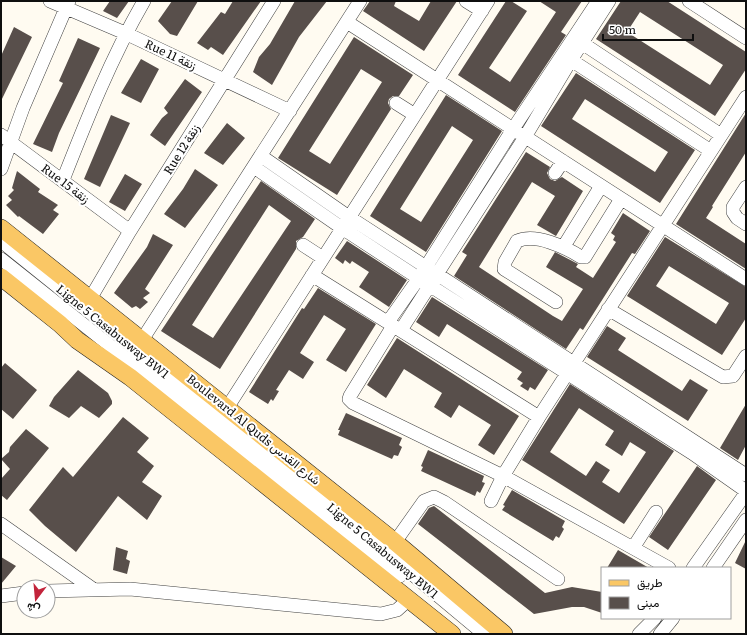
<svg xmlns="http://www.w3.org/2000/svg" width="747" height="635" viewBox="0 0 747 635" font-family="Literata,Vazirmatn,serif">
<style>
.building{fill:#584f4b;fill-rule:evenodd}
.lines{fill:none;stroke-linecap:round;stroke-linejoin:round}
.minor-casing{stroke:#424242;stroke-width:14}
.major-casing{stroke:#202020;stroke-width:18}
.minor{stroke:#fff;stroke-width:13}
.major{stroke:#fac765;stroke-width:17}
.labels{text-anchor:middle;dominant-baseline:central;stroke-width:4;stroke-linejoin:round;paint-order:stroke}
.street-label{font-size:12px;fill:#0f0f0f;stroke:#fff}
</style>
<rect width="100%" height="100%" fill="#fffbf1"/>
<path class="building" d="M110,1H129L117,18L103,11Z
M172,1H198L177,36L170,34L158,21Z
M233,1H261L223,55L211,47L208,50L197,43L221,12L225,14Z
M295,1H327L299,37L272,85L253,72L259,57L270,44Z
M370,1H396L394,6L419,21L431,1H457L424,51L363,11Z
M506,1H511L527,11L489,68L510,82L556,12L539,1H582L561,32L566,35L515,112L458,75Z
M621,1H667L746,52V69L715,116L596,39ZM640,12L723,65L710,85L627,32Z
M14,27L32,37L1,101V56Z
M354,37L413,75L399,96H393L389,99L388,103L391,109L337,195L278,158ZM361,69L382,82L330,164L309,151Z
M78,38L100,48L59,133L52,152L33,144L63,83L59,81Z
M141,59L159,69L141,103L121,93Z
M576,73L695,150L660,203L541,126ZM585,99L668,152L655,172L572,119Z
M185,79L202,92L165,146L150,135L162,118L168,113L164,108Z
M446,95L502,131L426,252L370,216ZM452,126L473,140L421,222L400,209Z
M746,113V152L712,206L713,207L706,218L746,244V269L676,224Z
M111,115L130,123L100,187L84,179Z
M227,123L245,138L223,165L204,153Z
M526,152L550,167L547,173L550,179L555,181L562,177L583,191L556,236L537,225L555,196L532,182L479,267L553,316L562,321L583,289L546,267L555,252L578,264L576,267L593,278L616,242L613,240L615,236L611,233L623,213L650,231L635,254L632,253L583,330L580,328L566,349L454,276L467,255L462,252Z
M195,169L218,185L185,228L164,214L183,189Z
M17,171L40,189L38,192L58,205L53,210L59,214L43,234L19,216L18,217L6,205L12,200L8,196L14,190L12,188Z
M125,174L142,184L125,211L109,202Z
M261,181L315,219L303,237L296,241V249L220,369L161,331ZM269,205L291,221L213,338L192,325Z
M153,234L173,245L145,289L150,293L143,298L148,302L140,309L136,306L132,308L114,293L147,247Z
M665,237L746,287V318L722,355L627,296ZM669,266L729,303L716,324L656,286Z
M347,241L407,280L389,307L359,287L369,272L352,261L350,264L345,260L343,264L335,258Z
M318,288L376,324L346,372L326,360L346,329L324,315L300,353L314,362L303,379L289,370L276,390L279,391L273,401L271,399L268,404L249,392L302,308L304,309Z
M432,297L548,370L535,390L530,387L528,391L520,386L523,383L517,379L522,372L447,324L439,337L416,322Z
M607,326L626,338L618,350L682,391L690,379L708,390L688,421L587,357Z
M397,338L519,416L494,455L478,445L491,425L459,405L451,418L434,407L442,393L404,369L386,398L367,385Z
M5,363L37,390L13,419L1,409V368Z
M78,370L108,393L112,401V404L99,418L81,406L69,418L49,406L54,397Z
M570,384L674,451L624,524L522,460ZM579,408L614,431L605,445L622,456L630,442L646,452L619,493L602,482L610,470L596,461L586,476L550,452Z
M746,404V445L738,460L720,448Z
M346,413L402,438L399,445L402,447L398,456L394,455L392,459L338,435L340,430H338Z
M123,417L149,438L137,452L154,466L142,482L162,496L147,520L118,496L76,552L45,526L29,510L63,467L73,477Z
M26,429L49,448L7,500L1,495V479L10,469L1,459L9,452L10,447Z
M428,450L484,476L482,482L485,483L480,493L477,491L475,496L421,471L423,467L421,466Z
M697,466L716,480L668,550L649,537Z
M512,490L565,521L562,527L564,529L559,538L556,536L553,541L502,510L505,506L503,505Z
M434,506L545,593L572,587L602,592V613L584,607H572L534,614L418,524L429,508Z
M746,540V569L735,563Z
M116,547L128,551L126,559L130,561L127,574L113,570Z
M618,550L649,568H607Z
M1,557L16,566L1,584Z"/>
<g class="lines">
<g class="minor-casing">
<path id="minor" d="M50,1L125,33L290,111
M466,1L482,11
M689,1L746,38
M347,22L746,279
M582,43L721,135
M571,60L711,151
M396,103L415,115
M1,135L130,231
M261,156L349,217L746,475
M254,167L342,228L429,285L692,453L746,491
M1,169L23,108L69,1
M555,173L563,161
M63,180C87,119 111,58 144,1
M746,187L733,207V212L737,218L746,224
M1,241L339,513L484,634
M303,245L323,258
M564,246L601,186
M1,259L400,576
M312,275L539,417
M90,299L130,231L274,1
M556,302L504,269L505,262L517,241C536,233 565,247 581,257H585L621,199
M608,309L723,377L733,376L746,356
M388,322L419,278L513,129L598,1
M393,326L350,396L349,399L353,403L503,476L669,568
M401,330L525,137L571,60L609,1
M142,340L360,1
M227,408L488,1
M491,501L503,476L539,417L746,97
M1,524L93,589
M395,542L424,501L434,497L444,502L558,579
M633,548L656,512
M693,568L746,493
M713,568L746,520
M48,591L130,589L381,614L397,610L408,600
M1,596L24,593
M639,634L655,618
M660,634L673,618"/>
</g>
<g class="major-casing">
<path id="major" d="M1,228L395,542L504,634
M1,277L60,324L77,340L130,377L452,634"/>
</g>
<use href="#minor" class="minor"/>
<use href="#major" class="major"/>
</g>
<g class="labels">
<g class="street-label">
<text transform="translate(171 54) rotate(25)">Rue 11 زنقة</text>
<text transform="translate(181 149) rotate(-58)">Rue 12 زنقة</text>
<text transform="translate(66 183) rotate(37)">Rue 15 زنقة</text>
<text transform="translate(113 331) rotate(39)">Ligne 5 Casabusway BW1</text>
<text transform="translate(254 429) rotate(39)">Boulevard Al Quds شارع القدس</text>
<text transform="translate(383 550) rotate(40)">Ligne 5 Casabusway BW1</text>
</g>
</g>
<rect width="747" height="635" fill="none" stroke="#0f0f0f" stroke-width="4"/>
<rect x="601" y="567" width="130" height="52" fill="#ffffff" stroke="#9f9f9f"/>
<rect x="609" y="580" width="20" height="6" fill="#fac765" stroke="#9f9f9f"/>
<text x="637" y="587" font-size="12" fill="#0f0f0f">طريق</text>
<rect x="609" y="597" width="20" height="12" fill="#584f4b" stroke="#9f9f9f"/>
<text x="637" y="607" font-size="12" fill="#0f0f0f">مبنى</text>
<g transform="translate(36 599) rotate(196)"><circle r="19" fill="#ffffff" stroke="#9f9f9f"/>
<path d="M0-3L7 15L0 10L-7 15Z" fill="#c2243b"/>
<text y="-6" font-size="11" font-weight="bold" text-anchor="middle" fill="#0f0f0f">ش</text>
</g>
<path d="M603 34v6h90v-6" fill="none" stroke="#0f0f0f" stroke-width="2"/>
<text x="609" y="34" font-size="12" fill="#0f0f0f" stroke="#ffffff" stroke-width="3" paint-order="stroke">50 m</text>
</svg>
